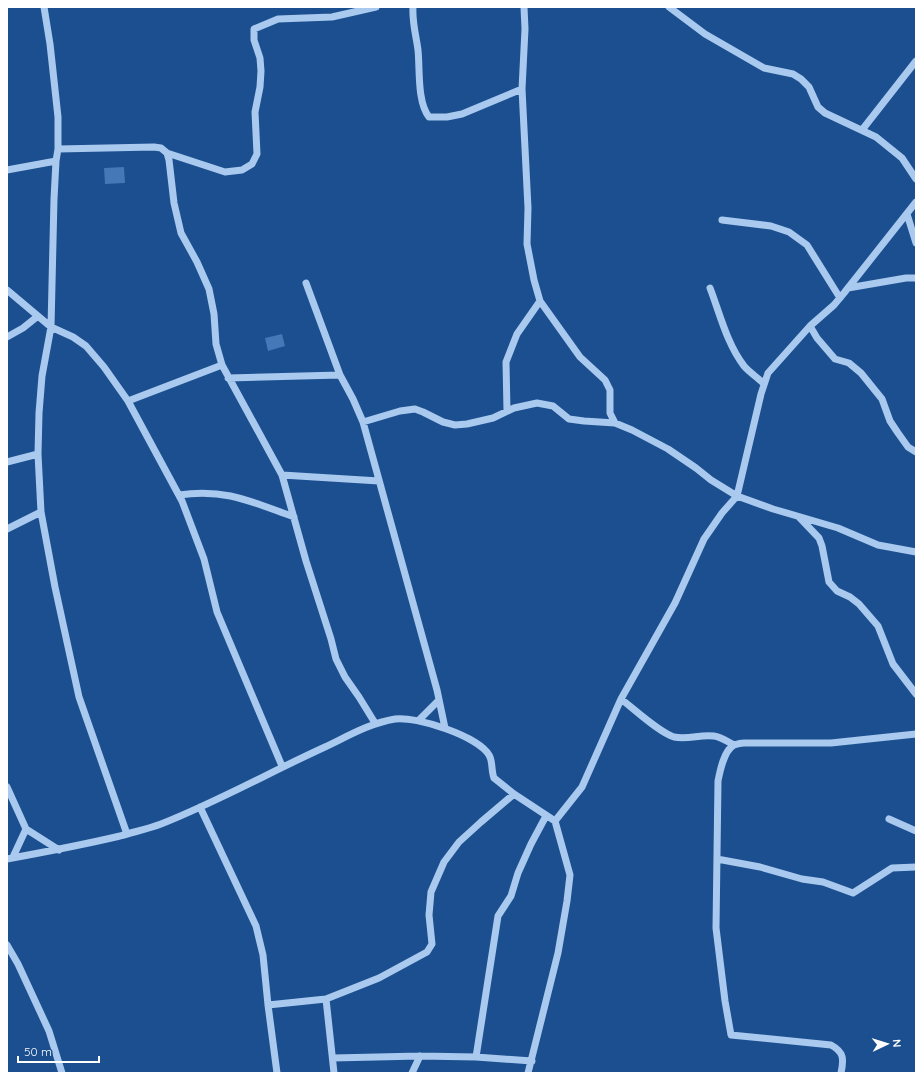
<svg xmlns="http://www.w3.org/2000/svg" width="923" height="1080" viewBox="0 0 923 1080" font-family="Quicksand,sans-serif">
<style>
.building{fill:#4478b7}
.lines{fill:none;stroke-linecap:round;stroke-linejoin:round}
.minor{stroke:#a9c9ee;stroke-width:7}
</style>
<rect width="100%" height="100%" fill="#1b4f8f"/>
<path class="building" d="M124,167L125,183L105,184L104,168Z
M282,334L285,346L268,351L265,338Z"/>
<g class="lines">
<path class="minor" d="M44,7L50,44L58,117V149L56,161L54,199L51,327L42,376L39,413L38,454L41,512L55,587L79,697L127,834
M413,7C412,22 416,35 418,50C420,69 417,102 429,117H447L462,114L522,89
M524,7L525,29L522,89L528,208L527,244L534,280L540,301L580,357L605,380L610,390V413L615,423
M669,7L705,34L764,68L793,74L801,79L809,87L818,107L825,113L876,137L902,158L916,179
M862,130L916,61
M58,149L154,147L161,148L167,153L169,160L174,203L181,233L197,262L209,289L214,314L216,344L222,365L282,475L306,561L331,639L336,659L345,677L359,697L375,723
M167,153L225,172L242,170L252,164L257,154L255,112L260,87L261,71L260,58L254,40V29L278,19L332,17L376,7
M7,170L56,161
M907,214L916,243
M722,220L771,226L789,232L807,245L840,298
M306,283L340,375L353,399L363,422L437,690L445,728
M710,288C720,314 727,344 744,366C749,372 757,377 763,383
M848,288L906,278H916
M7,290L51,327L73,337L86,346L104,367L128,401L182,501L204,559L217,612L282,766
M810,326L817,338L835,359L849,363L861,373L882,399L890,421L898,433L908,447L916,452
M7,337L23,328L38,316
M228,378L340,375
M128,401L222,365
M507,411L506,362L517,334L540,301
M363,422L400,411L415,409L423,412L443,422L455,425L467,424L493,418L514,408L537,403L553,406L569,419L584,421L615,423L632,430L668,449L696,468L711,480L737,496L773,509L838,528L878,545L916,552
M7,462L38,454
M282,475L379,481
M179,495C225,488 252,502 294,517
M799,517L819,538L822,546L829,582L837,591L850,597L859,604L878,626L893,664L916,694
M7,529L41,512
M621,699C634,709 660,733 674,737C688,740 701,734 714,736C721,737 728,742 734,745
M419,720L439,700
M7,787L26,829L59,850
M200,807L256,926L263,955L268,1005L277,1073
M889,819L916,831
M555,821L582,787L621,699L675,603L704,539L722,513L737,496L761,394L768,373L810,326L834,305L844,293L916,202
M13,857L26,829
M7,859C45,852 82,845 120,836C133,832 148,829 161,824C217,802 270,772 325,747C348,736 370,723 395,719C416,716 478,736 489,755C493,761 491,771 494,778L514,794L555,821L570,875L567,901L558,953L528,1073
M717,859L760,867L802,879L823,882L853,893L892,868L916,867
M7,945L18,964L49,1031L62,1073
M326,999L334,1073
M268,1005L326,999L379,978L427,952L432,944L429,915L431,892L444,862L459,842L481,822L514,794
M476,1057L498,916L511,896L518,873L531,844L546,816
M333,1058L420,1056L476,1057L532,1061
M412,1073L420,1056
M841,1073C844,1059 844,1052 831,1045L731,1035L725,1001L716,928L718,781C720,771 724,750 734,745C737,744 741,743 744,743H831L916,734"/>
</g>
<rect width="923" height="1080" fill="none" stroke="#ffffff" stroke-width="16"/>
<g transform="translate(887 1044) rotate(86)" stroke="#1b4f8f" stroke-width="3" paint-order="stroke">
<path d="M0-3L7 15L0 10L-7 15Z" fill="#ffffff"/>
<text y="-6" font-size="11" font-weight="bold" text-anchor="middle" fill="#ffffff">N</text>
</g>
<path d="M18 1056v6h81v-6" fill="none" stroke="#ffffff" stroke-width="2"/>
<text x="24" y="1056" font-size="12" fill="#ffffff" stroke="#1b4f8f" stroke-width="3" paint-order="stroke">50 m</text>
</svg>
